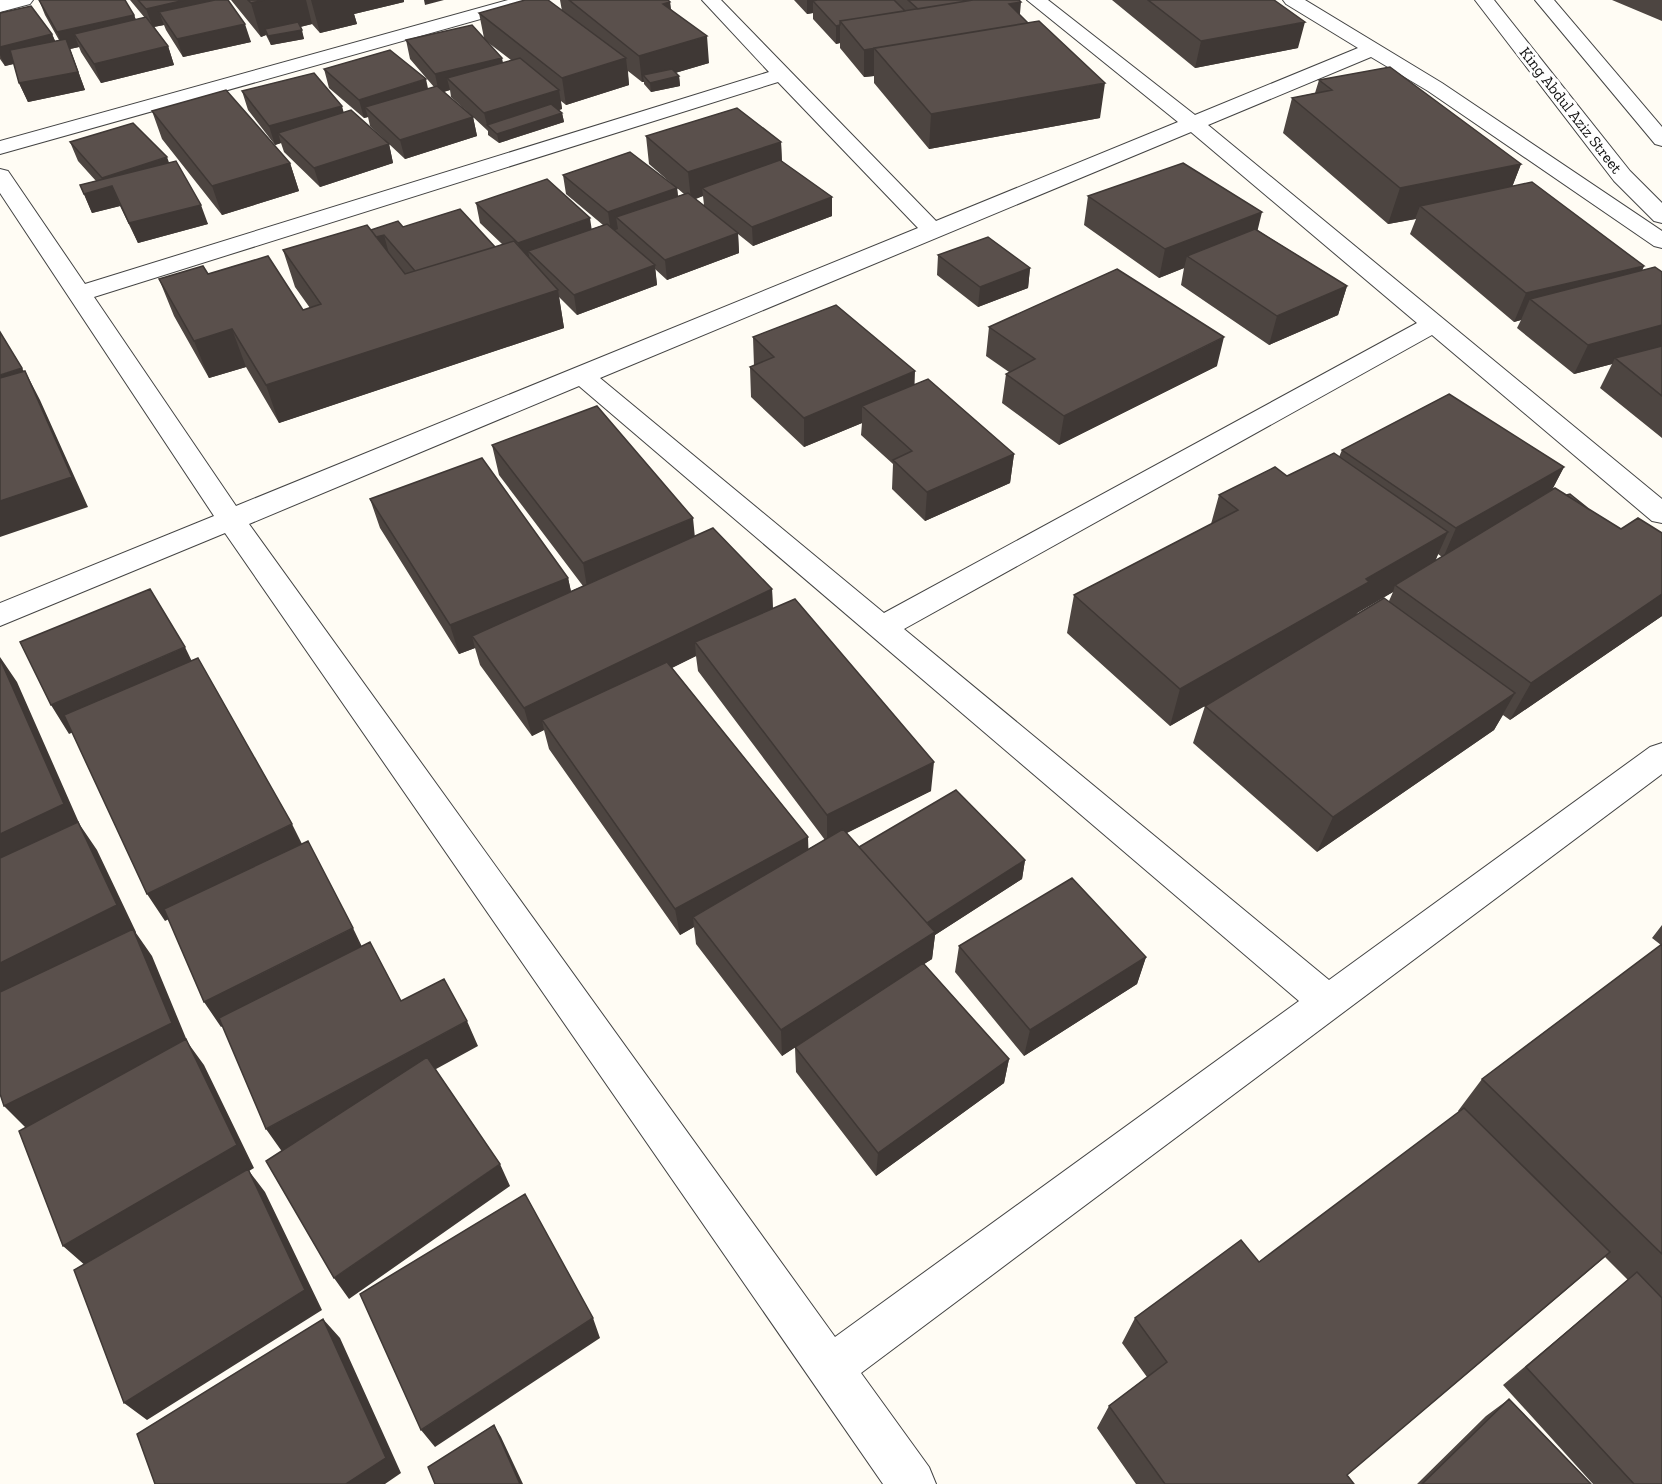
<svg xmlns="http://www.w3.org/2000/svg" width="1662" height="1484" viewBox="0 0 1662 1484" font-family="'Zilla Slab',serif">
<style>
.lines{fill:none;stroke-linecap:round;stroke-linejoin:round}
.minor-casing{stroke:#444;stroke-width:2}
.tertiary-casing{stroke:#444;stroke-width:2}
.minor{fill:#fff;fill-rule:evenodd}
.tertiary{fill:#fff;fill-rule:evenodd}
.wall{fill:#4d4541;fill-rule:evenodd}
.shaded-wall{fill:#3f3835}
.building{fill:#5a504c;stroke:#3f3835;stroke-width:1.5}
.labels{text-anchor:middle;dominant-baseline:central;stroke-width:6;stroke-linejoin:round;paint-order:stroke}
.far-street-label{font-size:16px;fill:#111;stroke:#fff}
</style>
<rect width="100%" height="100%" fill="#fffcf4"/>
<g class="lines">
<g class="minor-casing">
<path id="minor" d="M0,0H33L30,4L0,12Z
M508,0H537L534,4L0,154V141Z
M702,0H721L936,221L1178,122L1027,0H1048L1195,115L1358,48L1286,4L1283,0H1305L1442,83L1662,231V248L1654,246L1428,91L1371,57L1208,125L1662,499V523L1652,521L1432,335L904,629L1329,980L1650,747L1662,743V774L861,1373L929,1467L936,1484H883L225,533L0,626V603L214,516L0,193V169L8,171L85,284L769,72ZM778,82L918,228L236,506L94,297ZM1191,132L1417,323L884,613L600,378ZM579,386L1299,1001L835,1337L249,524Z"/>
</g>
<g class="tertiary-casing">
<path id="tertiary" d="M1475,0H1494L1630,171L1662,203V223L1654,221L1614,181Z
M1535,0H1554L1662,127V146L1655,144Z"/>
</g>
<use href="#minor" class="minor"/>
<use href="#tertiary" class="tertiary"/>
</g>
<path class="wall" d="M39,0L134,15L136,20L145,18L130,0H228L251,42L183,57L166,30L164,25L154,27L168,46L174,65L101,83L81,52L79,47L70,49L85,90L28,102L19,83L14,64L5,66L0,59V13L52,34L55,41L59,40L45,15Z
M231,0H404V2L354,14L357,24L320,33L312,24L300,27L304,39L271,45L266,35L261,37Z
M560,0H668L670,2L671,9L709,63L675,73L679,76L680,86L651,92L644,84V82H642L628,71L629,85L566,105L561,101L562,109L559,110L562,113L564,122L499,143L488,135V131L473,117L477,136L405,159L389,144L393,163L320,187L284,152L281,143L275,145L248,110L242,91L344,112L387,142L370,126L368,117L364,118L329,88L324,69L428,89L434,87L410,59L406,40L484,38L479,13L562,11ZM486,41L511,60L503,63ZM450,90L451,97L470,114L444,92Z
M794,0H1019L1020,15L1100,118L929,149L874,83V76L864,77L840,48V43L836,44L813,19V13L807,14Z
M1112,0H1274L1298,48L1195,68Z
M1612,0H1662V21Z
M1319,80L1521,164L1512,187L1644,266L1642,271L1662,272V438L1600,388L1612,364L1574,374L1517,328L1521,320L1514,322L1410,234L1416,219L1388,224L1283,133L1292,98L1315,93Z
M152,111L290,163L299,191L222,215L162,139Z
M646,136L781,142L782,161L832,216L753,246L738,234L739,253L667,280L655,269L657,285L577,315L559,297L564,328L279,423L246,367L209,378L174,316L159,279L208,274L303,310L310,308L295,287L283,250L370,230L403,227L495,247L502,244L480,223L476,203L592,229L603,225L566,194L563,175L672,184L649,164ZM677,188L684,194L678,196ZM703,196L704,205L696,199Z
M70,142L169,163L208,224L138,243L120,206L92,213L80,185L96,181L78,161Z
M1088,196L1257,230L1347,286L1338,315L1269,345L1181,285L1184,268L1159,278L1084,225Z
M938,255L1030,268L1028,288L978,307L937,275Z
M989,327L1217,366L1059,445L1002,403L1006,374L1009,372L986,356Z
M753,337L915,384L1014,454L1010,483L925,521L892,489L893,464L861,435L862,423L804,447L751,397L750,367L754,366Z
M492,445L695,536L772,589L773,609L931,791L846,833L859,847L1025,860L1022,879L935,935L932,959L924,964L1009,1059L1004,1083L876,1176L796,1072L795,1047L782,1056L696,944L694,927L680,935L549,749L544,730L532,736L480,665L475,648L459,654L380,528L370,499L568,578L571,591L583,586L499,475ZM696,656L698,671L825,840L808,849V837L672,668Z
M1342,450L1564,467L1551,491L1590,510L1621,529L1662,533V616L1510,720L1503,715L1494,730L1317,852L1193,743L1205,706L1170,726L1067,633L1074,595L1211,524L1219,495L1287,476L1339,457ZM1438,554L1442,557L1435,562ZM1393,592L1389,601L1356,615L1357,613Z
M1662,925V1484H1593L1503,1385L1628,1280L1605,1257L1347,1475L1354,1484H1136L1097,1428L1109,1406L1147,1377L1122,1343L1135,1318L1259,1262L1459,1112L1458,1111L1482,1079L1661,945L1652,938Z
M959,946L1146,957L1137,984L1024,1056L955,972Z
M1509,1399L1591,1484H1417L1486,1416Z"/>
<path class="shaded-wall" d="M185,0H218L159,12L164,25L153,27L146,9Z
M264,0H306L312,24L268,35L265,29L266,35L261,37L251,3Z
M311,0H404V2L354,14L357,24L320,33Z
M424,0H444L425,5Z
M807,0H875L813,1V13L807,14Z
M670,2L672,28L663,4Z
M1021,2L1019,25L1009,4Z
M134,15L141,33L74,34L79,47L70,49L85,90L28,102L19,83L64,50L57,32Z
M1305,22L1298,48L1195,68L1201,41Z
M245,24L251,42L183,57L177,39Z
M840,25V43L836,44V26Z
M302,30L304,39L271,45L268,36Z
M52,34L60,52L5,66L0,55V47Z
M707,36L709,63L648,81L643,75L644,82H642L639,56Z
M168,46L174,65L101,83L94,64Z
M874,49V76L864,77V50Z
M502,58L506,77L447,78L450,90L439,93L435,74Z
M626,58L629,85L566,105L562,78Z
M679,76L680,86L651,92L650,83Z
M426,79L430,98L365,107L368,117L364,118L359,100Z
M1105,83L1100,118L929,149L931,114Z
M559,90L562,109L493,130L487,125L484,113Z
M342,106L347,125L278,133L281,143L275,145L269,126Z
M562,113L564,122L499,143L497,134Z
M473,117L477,136L405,159L400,140Z
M781,142L782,170L702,188L703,196L691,200L688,172Z
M389,144L393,163L320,187L314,168Z
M167,157L174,176L112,186L120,206L92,213L84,194L106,188L102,178Z
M290,163L299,191L222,215L212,186Z
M1521,164L1507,200L1420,206L1415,219L1388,224L1400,188Z
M677,188L679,207L616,217L618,229L611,232L608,212Z
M832,197V216L753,246L752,227Z
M201,205L208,224L138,243L129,223Z
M1262,212L1255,241L1187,256L1184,268L1159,278L1165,249Z
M590,218L593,238L528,251L530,260L521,263L518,243Z
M738,233L739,253L667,280L665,260Z
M384,235L389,254L349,246Z
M655,265L657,285L577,315L574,295Z
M1644,266L1630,295L1530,299L1521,320L1514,322L1526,293Z
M1030,268L1028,288L978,307L980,287Z
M1347,286L1338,315L1269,345L1277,316Z
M558,290L564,328L279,423L266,385Z
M1662,325V350L1615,358L1612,364L1574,374L1588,345Z
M232,329L246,367L209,378L194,341Z
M1224,337L1217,366L1059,445L1064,416Z
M22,368L32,386L25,371L40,400L88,507L0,537V375Z
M915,371L914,400L862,406V423L804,447V418Z
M1014,454L1010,483L925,521L927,492Z
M1564,467L1549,496L1443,558L1456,528Z
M693,518L696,548L588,593L583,563Z
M1448,532L1431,570L1395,585L1393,592L1357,613L1354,619L1170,726L1180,689L1366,579Z
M568,578L574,607L472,636L475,648L459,654L450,625Z
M772,589L773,619L695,642L696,656L548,728L542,720L544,730L532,736L524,708Z
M1662,594V616L1510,720L1531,683Z
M185,647L199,676L69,734L51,705Z
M0,657L17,682L80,825L97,850L136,932V933L152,956L188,1043L204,1065L254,1168L249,1171L265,1192L322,1310L147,1420L124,1403L87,1267L63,1246L28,1130L4,1106L0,1001Z
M1515,693L1494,730L1317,852L1333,817Z
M934,762L931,791L827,843V815Z
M292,824L306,852L165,921L147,894Z
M808,837L809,865L693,917L694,927L680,935L675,909Z
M1025,860L1022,879L935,935L932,959L782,1056L781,1030L927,923Z
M353,928L366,955L221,1027L204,1002Z
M1146,957L1137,984L1024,1056L1030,1030Z
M467,1021L478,1046L283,1153L266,1129Z
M1009,1059L1004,1083L876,1176L878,1153Z
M500,1164L510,1186L349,1299L334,1278Z
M593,1318L600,1338L435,1447L421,1430Z
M323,1319L340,1338L401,1473L385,1484H346Z
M494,1425L501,1437L523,1484H520Z"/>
<path class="building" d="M39,0H125L134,15L57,32Z
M138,0H185L146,9Z
M215,0H228L245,24L177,39L159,12Z
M248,0H264L251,3Z
M525,0H548L626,58L562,78L479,13Z
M569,0H668L670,2L663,4L707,36L639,56Z
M817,0H894L905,11L840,21V25L836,26L813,1Z
M908,0H973L918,9Z
M973,0H1019L1021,2L1009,4L1028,23L864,50L840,21Z
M1148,0H1274L1305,22L1201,41Z
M31,6L52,34L0,47V13Z
M146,17L168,46L94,64L74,34Z
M1039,21L1105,83L931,114L874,48Z
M298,22L302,30L268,36L265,29Z
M472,25L502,58L435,74L406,40Z
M66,39L78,72L19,83L10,50Z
M390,50L426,79L359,100L324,69Z
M520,58L559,90L484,113L447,78Z
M1390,67L1521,164L1400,188L1292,98L1332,90L1319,80Z
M672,69L679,76L650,83L643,75Z
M314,73L342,106L269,126L242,91Z
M437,86L473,117L400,140L365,107Z
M226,90L290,163L212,186L152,111Z
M551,104L562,113L497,134L487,125Z
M737,108L781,142L688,172L646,136Z
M351,110L389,144L314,168L278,133Z
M133,123L167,157L102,178L70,142Z
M630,152L677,188L608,212L563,175Z
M780,160L832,197L752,227L702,188Z
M176,161L201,205L129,223L112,186L84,194L80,185Z
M1183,163L1262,212L1165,249L1088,196Z
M547,179L590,218L518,243L476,203Z
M1532,182L1644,266L1526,293L1420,206Z
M688,193L738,233L665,260L616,217Z
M460,209L495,247L415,271L384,235L376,237L371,230L398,221L403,227Z
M607,224L655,265L574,295L528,251Z
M367,225L405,274L514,241L558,290L266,385L232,329L194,341L159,279L203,266L208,274L268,256L303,310L321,304L283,250Z
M1255,229L1347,286L1277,316L1187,256Z
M988,237L1030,268L980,287L938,255Z
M1655,267L1662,272V325L1588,345L1530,299Z
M1117,269L1224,337L1064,416L1006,374L1035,359L989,327Z
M836,305L915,371L804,418L750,367L774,357L753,337Z
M0,332L22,368L0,375Z
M1662,346V396L1615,358Z
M25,371L72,477L0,501V378Z
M928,379L1014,454L927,492L893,460L912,451L862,406Z
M1449,394L1564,467L1456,528L1342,450Z
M597,406L693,518L583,563L492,445Z
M1334,453L1448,532L1366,579L1369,582L1180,689L1074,595L1238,510L1219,495L1275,467L1287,476Z
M482,458L568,578L450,625L370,499Z
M1555,488L1621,529L1638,518L1662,533V594L1531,683L1395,585Z
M1570,494L1590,510L1566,495Z
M713,528L772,589L524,708L472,636Z
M150,589L185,647L51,705L20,642Z
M1384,598L1515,693L1333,817L1205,706Z
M795,599L934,762L827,815L695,642Z
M198,658L292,824L147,894L64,715Z
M0,659L64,804L0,834Z
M667,662L808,837L675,909L542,720Z
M956,790L1025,860L927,923L859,847Z
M78,822L117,905L0,963V858Z
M843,829L935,932L781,1030L693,917Z
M308,841L353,928L204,1002L164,909Z
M1072,878L1146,957L1030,1030L959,946Z
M133,929L172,1023L4,1106L0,1094V992Z
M370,942L401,1001L444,979L467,1021L266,1129L219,1018Z
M1662,944V1254L1482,1079Z
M923,963L1009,1059L878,1153L795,1047Z
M186,1039L237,1145L63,1246L19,1131Z
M427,1057L500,1164L334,1278L266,1161Z
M1464,1108L1610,1252L1347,1475L1354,1484H1165L1109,1406L1167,1362L1135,1318L1241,1240L1259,1262Z
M248,1169L305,1290L124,1403L74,1270Z
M525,1194L593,1318L421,1430L360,1294Z
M1637,1272L1662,1298V1484H1634L1526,1367Z
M323,1319L386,1458L346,1484H155L137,1434Z
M1509,1399L1591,1484H1422Z
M494,1425L520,1484H435L428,1467Z"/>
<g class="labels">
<g class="far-street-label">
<text transform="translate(1571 110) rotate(52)">King Abdul Aziz Street</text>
</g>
</g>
</svg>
